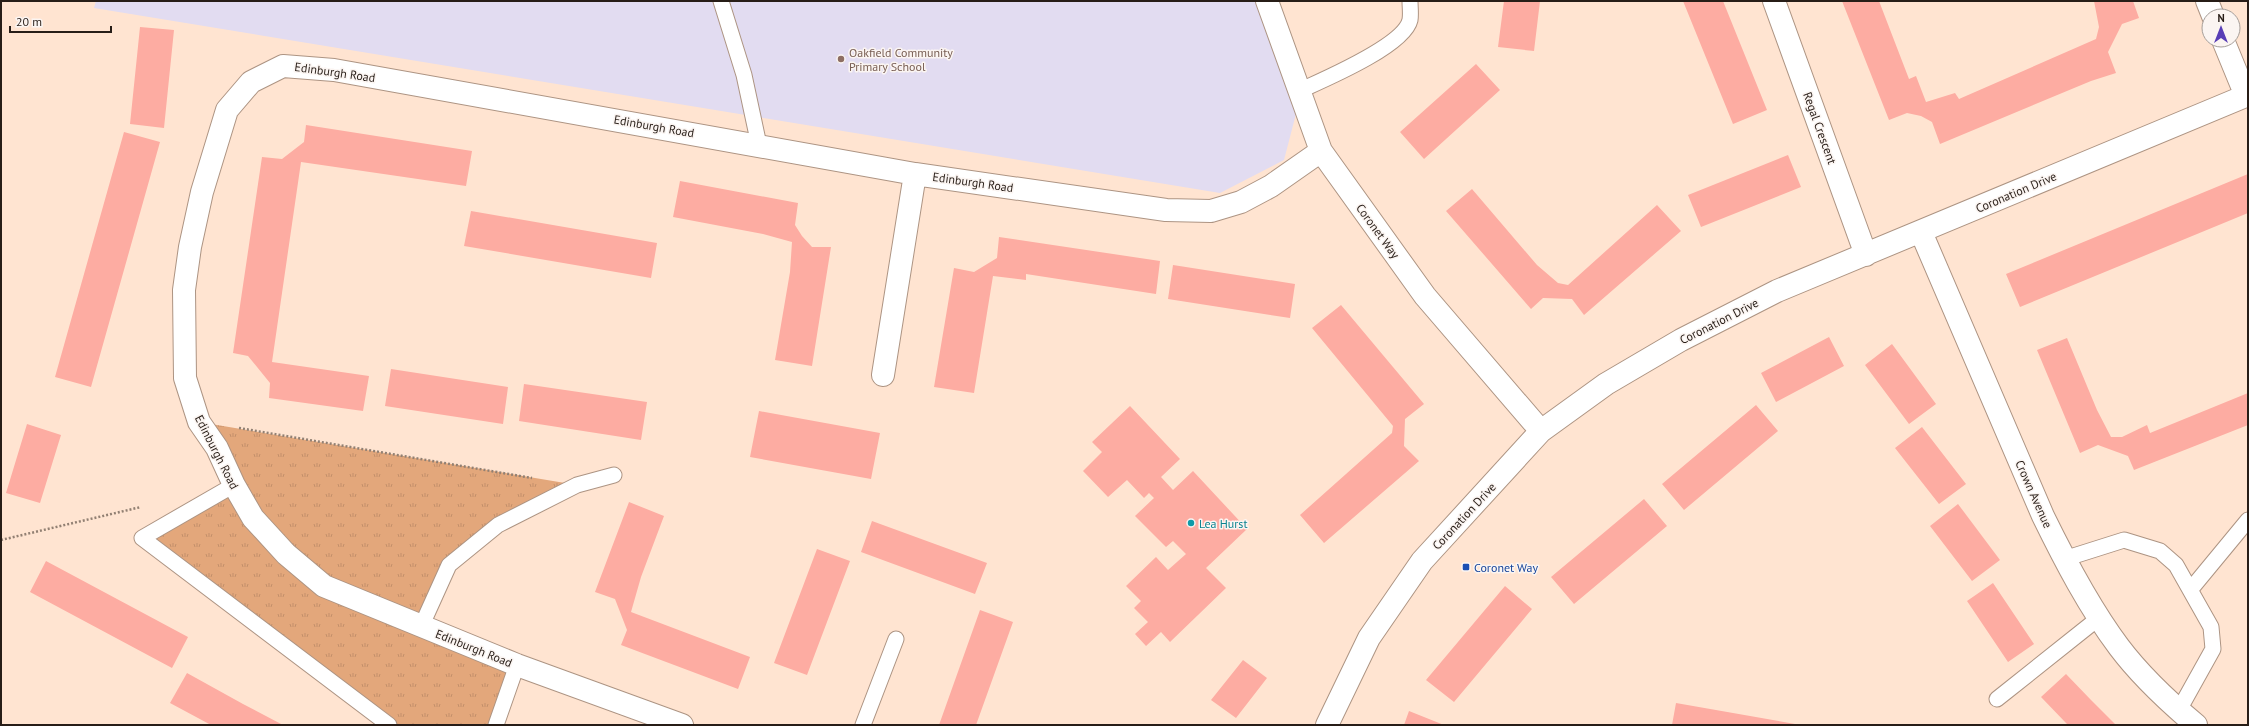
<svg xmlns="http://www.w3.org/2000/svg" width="2249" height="726" viewBox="0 0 2249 726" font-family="'PT Sans',sans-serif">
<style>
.education{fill:#e2dcf1}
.grass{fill:url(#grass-tufts)}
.building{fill:#fdaca2}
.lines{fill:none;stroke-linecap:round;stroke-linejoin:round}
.service-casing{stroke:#ad9483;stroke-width:17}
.minor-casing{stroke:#ad9483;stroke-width:24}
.path{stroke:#928073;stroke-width:2.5;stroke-dasharray:2 2;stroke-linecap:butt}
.service{stroke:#fff;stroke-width:15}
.minor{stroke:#fff;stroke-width:22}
.education-dot{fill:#8d6e63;stroke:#fbf5f2;stroke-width:1.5}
.culture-dot{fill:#0f9aa8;stroke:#fbf5f2;stroke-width:1.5}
.transit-dot{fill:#1a4fb4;stroke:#fbf5f2;stroke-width:1.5}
.labels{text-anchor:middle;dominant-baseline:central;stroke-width:3;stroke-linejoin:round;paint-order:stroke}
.education-label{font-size:12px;fill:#785e54;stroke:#fbf5f2;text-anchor:start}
.street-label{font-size:12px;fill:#271d17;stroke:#fbf5f2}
.culture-label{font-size:12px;fill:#0d838f;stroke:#fbf5f2;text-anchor:start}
.transit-label{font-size:12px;fill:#164399;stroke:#fbf5f2;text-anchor:start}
</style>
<defs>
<pattern id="grass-tufts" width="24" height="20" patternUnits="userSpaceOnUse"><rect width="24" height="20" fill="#e3a77b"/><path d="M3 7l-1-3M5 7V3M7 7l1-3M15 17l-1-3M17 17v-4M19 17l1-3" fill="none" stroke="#c38f6a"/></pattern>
</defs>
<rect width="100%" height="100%" fill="#ffe4d1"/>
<path class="education" d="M96,1H1256L1297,110L1284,160L1220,193L94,8Z"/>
<path class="grass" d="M199,422L577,485L498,525L449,565L421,627L517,665L496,725H389L142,538L234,485Z"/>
<path class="building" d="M1504,1H1540L1534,51L1498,47Z
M1683,1H1723L1767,110L1733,124Z
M1842,1H1879L1909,79L1916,76L1926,102L1955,93L1959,99L2096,39L2099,27L2094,1H2133L2139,18L2122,24L2108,52L2116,73L2091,81L1940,144L1932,122L1921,116L1907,113L1889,120Z
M140,27L174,30L164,128L130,124Z
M1476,64L1500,90L1424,159L1400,132Z
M306,125L472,151L466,186L301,162L272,362L369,376L363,411L269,398L270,383L248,356L233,353L262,157L282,159L304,142Z
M124,132L160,142L91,387L55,377Z
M1788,155L1801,187L1701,227L1688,195Z
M2248,174V213L2020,307L2006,274Z
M680,181L798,203L795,225L802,236L812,247H831L812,366L775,360L790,272L792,242L763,234L673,217Z
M1472,189L1537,265L1558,283L1568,285L1657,205L1681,231L1584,315L1572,299L1543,298L1531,309L1446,211Z
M471,211L657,243L651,278L464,246Z
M999,237L1160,261L1156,294L1026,274V280L993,276L974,393L934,387L954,268L974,272L997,258Z
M1173,265L1295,284L1290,318L1168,299Z
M1341,305L1424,404L1405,419L1404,446L1419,461L1324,543L1300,515L1392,433L1393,426L1312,328Z
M1829,337L1844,366L1776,402L1761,373Z
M2067,338L2097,410L2111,437H2122L2147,425L2150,433L2248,393V425L2134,470L2128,456L2098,445L2080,453L2037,350Z
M1892,344L1936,404L1909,424L1865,365Z
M391,369L508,387L503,424L385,406Z
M524,384L647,402L641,440L519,421Z
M1756,405L1778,431L1684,510L1662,484Z
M1130,406L1180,459L1161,477L1173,490L1193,471L1247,529L1206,568L1226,588L1170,642L1161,632L1146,646L1135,634L1148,622L1134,608L1141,601L1126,586L1156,557L1168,570L1186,554L1173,541L1166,547L1135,516L1154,498L1149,493L1144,498L1127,480L1108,497L1083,471L1102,452L1092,442Z
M759,411L880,433L871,479L750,457Z
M27,424L61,435L40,503L6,493Z
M1922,427L1966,484L1939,504L1895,448Z
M1644,499L1667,526L1574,604L1551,577Z
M629,502L664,516L641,577L631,612L750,657L738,689L621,645L627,630L615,599L595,592Z
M1958,504L2000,560L1972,581L1930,526Z
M872,521L987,563L975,594L861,552Z
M817,549L850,561L807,675L774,663Z
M46,561L188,637L172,668L30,592Z
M1993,583L2034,644L2008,662L1967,601Z
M1505,586L1532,609L1454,702L1426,680Z
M980,610L1013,622L976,725H939Z
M1243,660L1267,678L1236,718L1211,700Z
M187,673L243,704L283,725H211L170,703Z
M2066,674L2091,700L2116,725H2068L2066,723L2041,697Z
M1676,703L1795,724V725H1672Z
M1409,711L1444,725H1404Z"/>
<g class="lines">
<g class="service-casing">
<path id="service" d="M721,1L744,75L759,145
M1299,91C1323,80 1404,46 1410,20C1411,14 1410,7 1410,1
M234,485L142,538L389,725
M2064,559L2124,540L2160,551L2176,565L2211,627L2213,649L2179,710
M2191,589L2248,520
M421,627L449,565L498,525L577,485L614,475
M1997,699L2100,617
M496,725L517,665
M863,725L896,639"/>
</g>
<g class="minor-casing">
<path id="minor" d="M1267,1L1321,151L1425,296L1541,431
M1774,1L1866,255
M2207,1L2213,16
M2223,40L2246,96
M1921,232L2043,516C2065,561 2089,607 2119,647C2140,675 2170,703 2196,725
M883,375L915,174
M682,725L517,665L324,586L286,554L253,518L234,485L217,448L199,422L185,378L184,290L190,247L202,192L227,110L251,82L283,66L334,70L915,174L1166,210L1211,211L1241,202L1271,186L1321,151
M1327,725L1369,638L1422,561L1541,431L1606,384L1681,340L1777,291L2248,95"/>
</g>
<path class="path" d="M239,428L532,478
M1,540L141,507"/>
<use href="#service" class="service"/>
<use href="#minor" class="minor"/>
</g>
<circle class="education-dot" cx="841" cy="59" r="4"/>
<circle class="culture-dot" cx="1191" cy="523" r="4"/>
<rect class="transit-dot" x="1462" y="563" width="8" height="8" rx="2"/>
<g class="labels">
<g class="education-label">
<text x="849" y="52">Oakfield Community<tspan x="849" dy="14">Primary School</tspan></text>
</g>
<g class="street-label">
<text transform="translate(335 72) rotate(8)">Edinburgh Road</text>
<text transform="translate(654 126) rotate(10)">Edinburgh Road</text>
<text transform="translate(1820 128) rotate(70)">Regal Crescent</text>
<text transform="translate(973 182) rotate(8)">Edinburgh Road</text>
<text transform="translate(2016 192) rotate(-23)">Coronation Drive</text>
<text transform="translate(1378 231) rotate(54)">Coronet Way</text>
<text transform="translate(1719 321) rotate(-27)">Coronation Drive</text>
<text transform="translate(217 452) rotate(63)">Edinburgh Road</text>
<text transform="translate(2034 494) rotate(66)">Crown Avenue</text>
<text transform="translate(1464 516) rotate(-47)">Coronation Drive</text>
<text transform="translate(474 648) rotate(22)">Edinburgh Road</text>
</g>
<g class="culture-label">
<text x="1199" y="523">Lea Hurst</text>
</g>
<g class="transit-label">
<text x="1474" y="567">Coronet Way</text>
</g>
</g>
<rect width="2249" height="726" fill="none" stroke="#271d17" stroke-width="4"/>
<g transform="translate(2221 28)"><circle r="19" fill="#fbf5f2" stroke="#a69f9a"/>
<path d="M0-3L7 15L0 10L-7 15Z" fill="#583eb6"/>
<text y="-6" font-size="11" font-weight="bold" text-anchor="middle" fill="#271d17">N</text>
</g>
<path d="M10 26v6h101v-6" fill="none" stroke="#271d17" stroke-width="2"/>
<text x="16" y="26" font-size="12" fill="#271d17" stroke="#fbf5f2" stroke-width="3" paint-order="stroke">20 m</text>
</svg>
